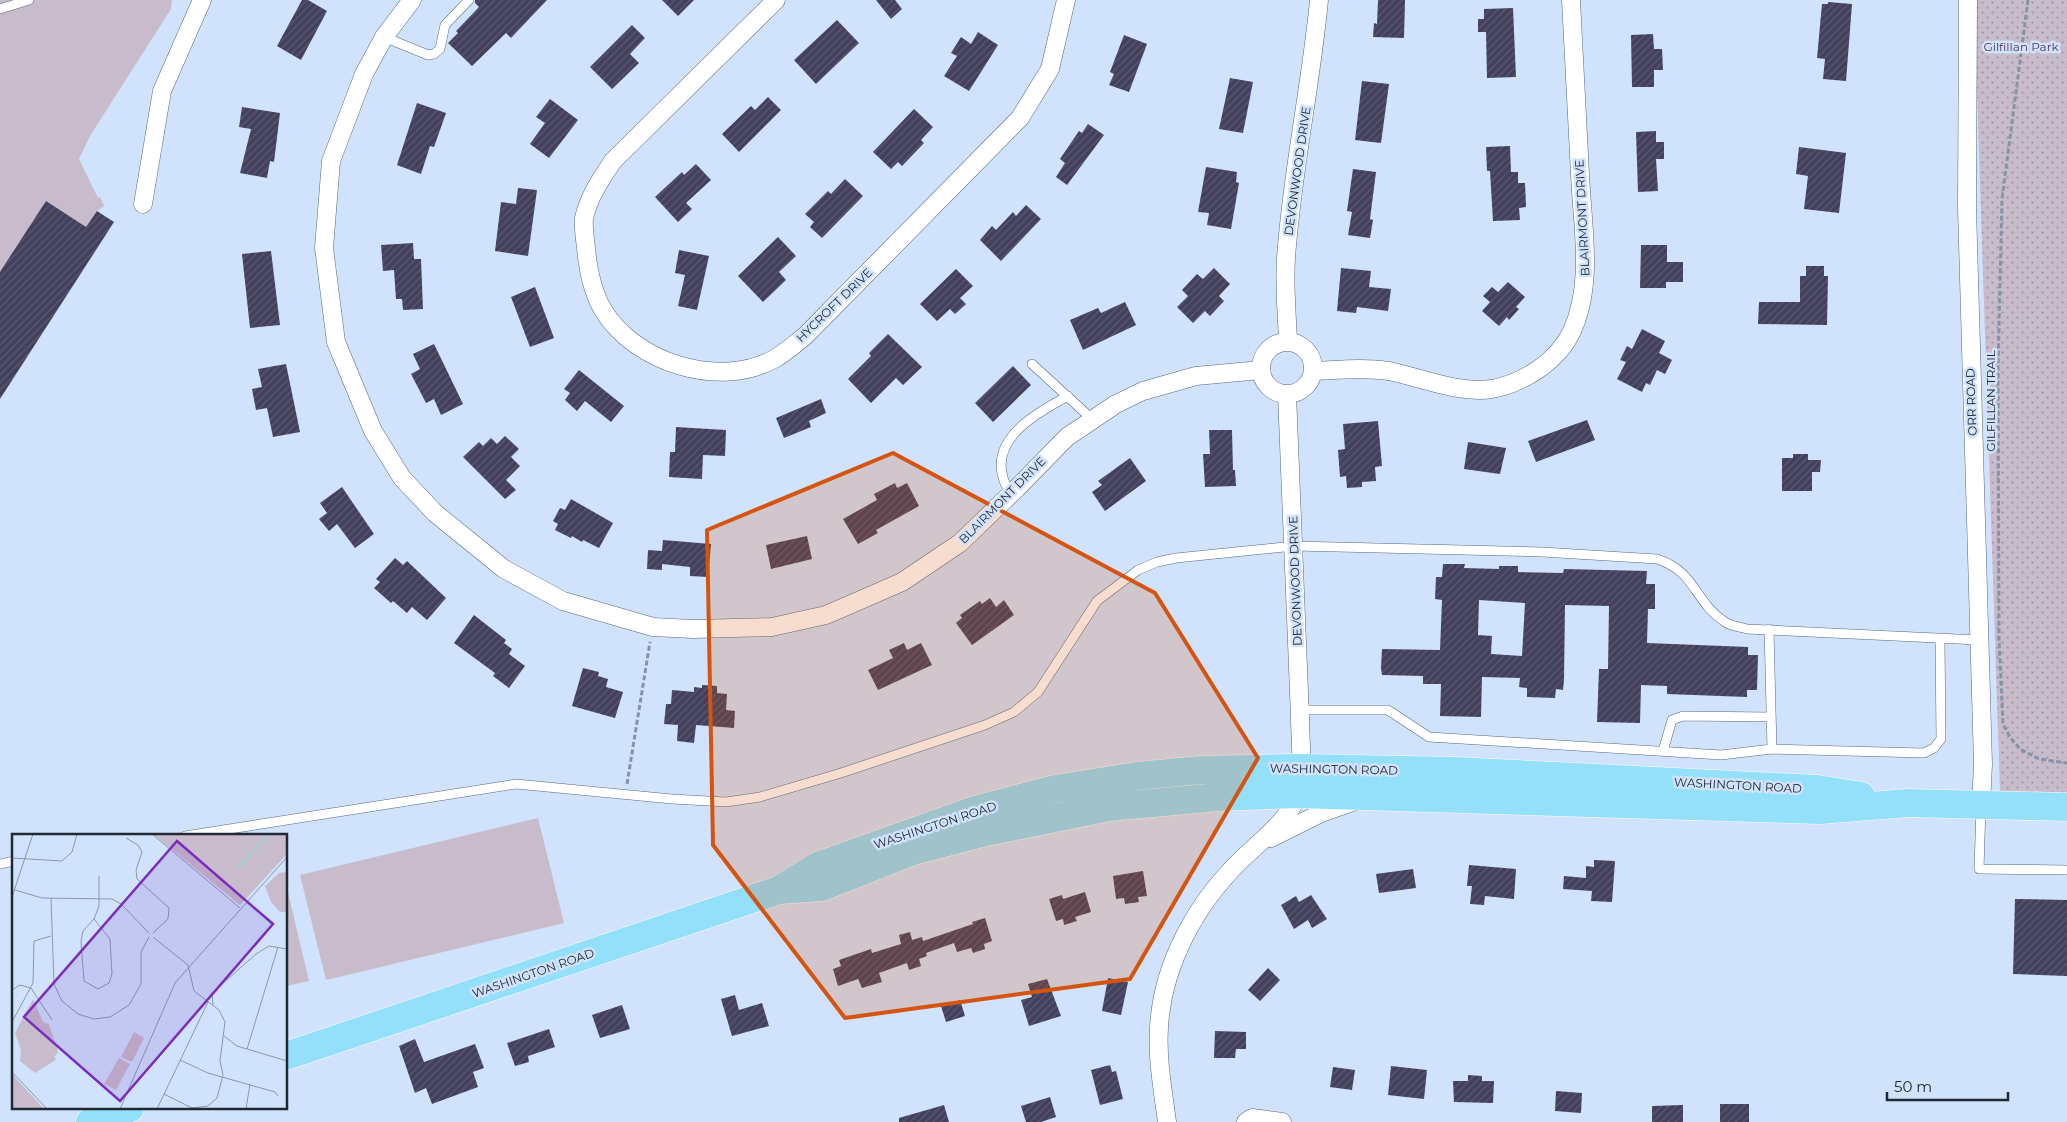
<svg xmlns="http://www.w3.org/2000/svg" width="2067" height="1122" viewBox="0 0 2067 1122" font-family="Montserrat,sans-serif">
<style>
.grass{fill:url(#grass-dots)}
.pitch{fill:#c8bbcb}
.building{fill:url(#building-hatch);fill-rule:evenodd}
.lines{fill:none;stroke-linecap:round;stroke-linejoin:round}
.service-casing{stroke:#546781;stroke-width:10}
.minor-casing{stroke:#546781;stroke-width:19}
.primary-casing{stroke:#fff;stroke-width:29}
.path{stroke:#8593a6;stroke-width:3;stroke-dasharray:5 2.5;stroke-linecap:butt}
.service{stroke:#fff;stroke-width:9}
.minor{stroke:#fff;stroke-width:18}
.primary{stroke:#94dffa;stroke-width:28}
.marked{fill:#d45410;fill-opacity:0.2;stroke:#d45410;stroke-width:4;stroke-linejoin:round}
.labels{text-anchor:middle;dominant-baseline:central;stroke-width:5;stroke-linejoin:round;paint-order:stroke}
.park-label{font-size:12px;fill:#523358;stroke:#d1e3fc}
.street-label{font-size:12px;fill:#202833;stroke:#d1e3fc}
.inset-river{fill:none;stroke:#a6cfcd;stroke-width:2.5}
.inset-road{fill:none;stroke:#8a98ac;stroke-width:1}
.view{fill:#7b2cbf;fill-opacity:0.15;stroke:#7b2cbf;stroke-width:2.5}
.inset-edge{fill:none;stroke:#202833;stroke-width:2.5}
</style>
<defs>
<pattern id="grass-dots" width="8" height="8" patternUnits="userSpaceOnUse" patternTransform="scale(1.25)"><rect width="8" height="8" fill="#c8bbcb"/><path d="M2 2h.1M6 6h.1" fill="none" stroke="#a298a5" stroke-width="1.8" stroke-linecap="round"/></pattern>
<pattern id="building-hatch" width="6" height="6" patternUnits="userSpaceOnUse" patternTransform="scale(1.25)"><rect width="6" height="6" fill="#43405d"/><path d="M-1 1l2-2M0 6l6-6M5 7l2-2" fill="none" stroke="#5b5971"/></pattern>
</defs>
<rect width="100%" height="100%" fill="#d1e3fc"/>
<path class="grass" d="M1974,0H2067V794L2000,792Z"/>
<path class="pitch" d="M0,0H172L171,9L90,136L79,159L98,198L100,197L104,206L97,211L0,354Z
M538,818L564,923L326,980L300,875Z
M286,884L309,981L286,986Z"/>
<path class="building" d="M302,0H308L327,11L301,60L277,46Z
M475,0H547L511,38L506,33L472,66L448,43L458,33L456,31L479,7L475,3Z
M662,0H694L678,16Z
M876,0H895L902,9L891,19Z
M1378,0H1405L1404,38L1373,37L1374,23L1377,24Z
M1828,2L1852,4L1846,81L1823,79L1825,59L1817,58L1822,4H1828Z
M1513,8L1516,77L1487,78L1486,32H1478V19H1484V9Z
M837,20L859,43L816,84L794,60Z
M632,25L645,38L630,54L639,63L612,89L590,67Z
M978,32L998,45L969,91L944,76L957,56L951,53L961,37L971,44Z
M1653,34L1654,49H1662L1663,70H1654V87H1632L1631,35Z
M1124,35L1147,44L1129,92L1109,85L1114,74L1110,72Z
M1230,78L1253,82L1243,133L1219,129Z
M1362,81L1389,84L1381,143L1355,140Z
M768,97L781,110L739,152L722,134L751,106L755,110Z
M550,99L578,120L549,158L530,144L545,123L536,117Z
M417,103L446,113L434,147L430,146L421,174L397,165Z
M242,107L280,113L274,162L270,161L267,178L240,173L251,129L239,127Z
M914,109L933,127L921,140L924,143L902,166L898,162L891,169L873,152Z
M1088,124L1104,135L1067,185L1056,177L1065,163L1060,159L1079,131L1082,133Z
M1656,131V142H1664V159H1656L1658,191L1638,192L1636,132Z
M1510,146L1511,172H1518V183H1525L1526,207L1519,208L1520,220L1493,221L1490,171H1487L1486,147Z
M1799,147L1846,153L1839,213L1804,209L1808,176L1796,174Z
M696,164L711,180L686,203L692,209L678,222L655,197L682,172L684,175Z
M1206,167L1237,172L1236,182L1239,183L1231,229L1207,225L1209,213L1198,212Z
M1353,169L1376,172L1370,219L1373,220L1370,238L1348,235L1352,212L1347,211Z
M845,179L863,196L822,238L810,227L814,222L805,214L828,191L831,194Z
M518,188L537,190L528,256L495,251L501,202L516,204Z
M46,201L86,227L97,211L114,222L0,399V272Z
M1026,205L1041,219L1001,261L980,240L992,226L996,230L1013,212L1016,216Z
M778,237L796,256L779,272L786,280L763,302L738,276Z
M413,243L414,259H421L423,309L403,310L402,299H396L394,270L383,271L381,245Z
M1641,245H1667V262H1683V282H1666V288H1640Z
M679,250L709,256L697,310L678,306L685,275L675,273Z
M271,251L280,325L250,328L242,254Z
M1806,266H1824V276H1828L1827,325L1758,324L1759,302H1800V276H1806Z
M1214,268L1230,284L1219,296L1224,301L1210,316L1205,311L1193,323L1177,307L1188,296L1182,290L1197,274L1203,279Z
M1341,268L1371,271L1369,287L1391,289L1388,311L1357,307L1356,313L1337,311Z
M956,269L973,286L960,298L966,304L955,314L950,309L937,321L920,304Z
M1508,282L1525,297L1516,307L1519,309L1509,320L1507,317L1499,326L1482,311L1490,302L1483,296L1492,287L1498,292Z
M535,287L554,338L530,347L511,297Z
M1125,302L1136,325L1083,350L1070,320L1098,308L1101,313Z
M1642,329L1665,341L1659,353L1672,360L1665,374L1657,370L1650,385L1646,383L1642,392L1617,379L1626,362L1620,360L1627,346L1632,349Z
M888,334L922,367L903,385L896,378L871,403L848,379L871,356L869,353Z
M434,344L463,404L441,415L434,399L426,403L411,374L420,369L413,354Z
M286,364L300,432L273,437L267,408L256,410L252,389L262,387L258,369Z
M1013,366L1031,385L993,422L975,403Z
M579,370L624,406L611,422L585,401L577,411L565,400L570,393L564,389Z
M821,399L826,413L809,421L811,427L784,438L776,418Z
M1587,420L1595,440L1536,462L1528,441Z
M1378,421L1382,466L1375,467L1376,481L1362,482V487L1347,488L1346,476L1340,477L1338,450L1345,449L1343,424Z
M676,427L726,430L725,456L703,455L702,479L669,477L670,452H675Z
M1209,430H1232L1233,470H1235L1236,486L1205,487L1203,454H1210Z
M505,436L519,449L511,457L520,466L506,480L516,490L505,499L463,457L479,442L483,446L491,438L497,444Z
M1468,442L1506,448L1500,474L1464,469Z
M1793,454H1808V460H1821L1820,472H1812V491H1782V458H1793Z
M1130,458L1146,481L1105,511L1092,492L1102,485L1098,481Z
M895,483L897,488L907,483L919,506L876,530L878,533L858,544L843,519L877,500L874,494Z
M342,487L374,534L355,548L337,524L329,531L319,519L327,513L320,503Z
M571,499L613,523L599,548L583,540L582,542L572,536L571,538L555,530L558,524L553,521L560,508L565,510Z
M807,536L812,559L771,569L766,545Z
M663,540L711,544L708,577L690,576V567L662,564V570L647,569L648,550L662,551Z
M395,558L403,565L407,561L446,598L427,620L412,607L407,613L393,601L391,603L374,588L380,582L376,579Z
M1443,564H1465L1464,568L1499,569V566H1518V572L1563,573L1564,569L1647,571L1646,584H1655V609H1648L1647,643L1748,647V655H1758L1757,690H1747V697L1667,694V686L1641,685L1640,723L1597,722L1599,669H1608L1609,606L1565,605L1564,680L1563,690L1556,689L1555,698L1527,697V688L1519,687L1520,678L1482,677L1481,717L1440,716L1441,684H1423V676L1382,675L1381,668L1382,649L1440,650L1442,600L1435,599L1436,577H1442ZM1479,600L1525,603L1522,656L1491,654L1492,636L1478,635Z
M990,598L996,607L1004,600L1014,615L972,645L956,623L962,618L960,615L980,601L982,604Z
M474,615L506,640L504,643L512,649L509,654L525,666L509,688L493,676L495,673L454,643Z
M904,643L907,650L921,643L932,665L878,690L868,670L893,658L889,650Z
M583,668L599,672L598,676L608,679L606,687L623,692L615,718L572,706Z
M702,685L717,686V693L727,694L726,710L735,711L734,728L696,725L694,743L677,741L678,725L664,724L666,704H671L672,690L694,692V687L702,688Z
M1594,860L1615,861L1612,902L1591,901L1592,891L1563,889L1564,876L1586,878V866L1594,867Z
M1469,865L1516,869L1514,899L1485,896L1484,905L1470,904L1472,886H1467Z
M1413,869L1416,888L1379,893L1376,874Z
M1143,871L1147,896L1138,897L1139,902L1125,904L1124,898L1116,899L1113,876Z
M1085,892L1091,912L1075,917L1077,921L1064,925L1063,919L1056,921L1049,899L1062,895L1063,899Z
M1311,895L1327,919L1312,928L1308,920L1294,929L1281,905L1296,896L1299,902Z
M2015,899L2067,900V976L2013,974Z
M985,918L992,941L984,944L985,949L973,953L971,948L957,952L954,943L926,953L927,956L919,959L921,966L909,970L907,963L879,973L882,982L862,988L858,979L838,986L833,969L841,966L839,960L871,949L872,953L901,944L899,935L910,932L912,940L922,937L923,941L973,924L972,922Z
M1268,968L1280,980L1260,1001L1248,990Z
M1108,978L1128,982L1121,1015L1102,1011Z
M1047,979L1061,1016L1029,1026L1021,1000L1032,997L1028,984Z
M735,995L739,1010L762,1003L769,1026L732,1036L721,999Z
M960,1000L965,1016L946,1022L941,1006Z
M622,1005L630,1029L600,1038L592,1015Z
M549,1029L555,1047L528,1056L529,1062L515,1066L507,1043Z
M1215,1031L1246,1032V1049H1236L1235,1058H1214Z
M415,1039L424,1062L475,1044L484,1068L473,1072L478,1087L432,1104L426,1088L415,1093L399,1046Z
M1110,1065L1112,1072L1116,1071L1123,1099L1100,1105L1091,1070Z
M1391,1066L1427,1070L1424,1099L1388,1095Z
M1333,1067L1355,1070L1352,1090L1330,1087Z
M1468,1075L1482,1076V1081H1494L1493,1103L1454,1102L1453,1081H1468Z
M1556,1091L1582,1093L1581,1113L1555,1111Z
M1050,1097L1056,1117L1041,1122H1026L1021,1106Z
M1720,1104H1749V1122H1720Z
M944,1105L949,1122H899V1118Z
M1683,1105V1122H1652V1106Z"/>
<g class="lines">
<g class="service-casing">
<path id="service" d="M0,9L29,0
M384,37L428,55L434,54L440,49L445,25L469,0
M1032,364L1092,419
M1011,495C1008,489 1004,483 1003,477C991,437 1040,411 1068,396
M1769,629L1772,749
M1299,710H1388L1429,737L1721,755L1772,749L1924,753L1934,748L1941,739L1940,639
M1663,751L1672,720L1683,716L1771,717
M1981,807L1979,869L2067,870
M185,836L516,784L672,799L726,802L760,797L841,773L985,725L1014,712L1038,692L1097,601L1138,570L1157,562L1176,558L1294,546L1542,552L1657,559C1697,572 1693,601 1725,622C1731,626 1740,627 1747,629L1979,640
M0,864L14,861"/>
</g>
<g class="minor-casing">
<path id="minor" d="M412,0L384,37L364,74L331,161L324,248L336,342L373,431L402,478L435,513L504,569L563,601L653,627L693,629L772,627L826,615L902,582L960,543L1017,488L1067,437L1116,404L1143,391L1196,376L1261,370
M776,0L613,161C601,179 589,196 584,218C583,227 585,239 586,248C588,270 592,291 603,310C635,363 719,389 774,359C785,353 795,344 805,336L1020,118L1050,69L1066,0
M1968,0L1967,208L1983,764L1981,805
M143,204L162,91L202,0
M1288,342C1287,314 1284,286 1286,258C1292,171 1311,86 1319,0
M1261 368a26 26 0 1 1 52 0a26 26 0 1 1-52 0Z
M1313,371C1338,370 1364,367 1389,371C1422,378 1459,394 1492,389C1524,383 1558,361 1572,331C1594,283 1582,224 1580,174C1577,116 1574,58 1571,0
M1271,838L1321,813L1355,801
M1167,1122C1163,1091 1157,1060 1159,1028C1162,965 1196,904 1240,861C1258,843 1293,817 1298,792C1304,768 1300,741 1300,717L1287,394
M1246,1122L1252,1118L1282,1122"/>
</g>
<g class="primary-casing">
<path id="primary" d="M782,888L818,866L975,810L1055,789L1137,776L1201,770L1301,768L1455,771L1817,789L1861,796
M286,1056L779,890L822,887L913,851L986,832L1109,807L1219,797L1298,794L1820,810L1908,803L2067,807
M90,1122L130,1108"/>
</g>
<path class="path" d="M2028,0L2002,199L1998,369L1999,639L2003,724L2010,737L2020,749L2039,759L2067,763
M627,784L650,642"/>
<use href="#service" class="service"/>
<use href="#minor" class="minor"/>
<use href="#primary" class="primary"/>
</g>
<path class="marked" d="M893,453L1155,593L1258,758L1130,979L845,1018L713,845L707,530Z"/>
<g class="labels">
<g class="park-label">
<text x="2021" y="46">Gilfillan Park</text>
</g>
<g class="street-label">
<text transform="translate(1297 171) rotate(-82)">DEVONWOOD DRIVE</text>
<text transform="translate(1582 218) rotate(-93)">BLAIRMONT DRIVE</text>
<text transform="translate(834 305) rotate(-44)">HYCROFT DRIVE</text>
<text transform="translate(1990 401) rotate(-90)">GILFILLAN TRAIL</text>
<text transform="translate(1971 402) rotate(-92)">ORR ROAD</text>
<text transform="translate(1002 500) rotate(-45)">BLAIRMONT DRIVE</text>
<text transform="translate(1295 581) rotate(-92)">DEVONWOOD DRIVE</text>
<text transform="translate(1334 769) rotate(1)">WASHINGTON ROAD</text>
<text transform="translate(1738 785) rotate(3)">WASHINGTON ROAD</text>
<text transform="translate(935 825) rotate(-18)">WASHINGTON ROAD</text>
<text transform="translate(533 973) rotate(-19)">WASHINGTON ROAD</text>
</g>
</g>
<g transform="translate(12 834)">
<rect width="275" height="275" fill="#d1e3fc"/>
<path d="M141,0H275V20L228,71ZM0,240L32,275H0Z" fill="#c8bbcb"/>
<path d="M275,38V78H268L259,68L253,52L267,39Z" fill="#c8bbcb"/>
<path d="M21,165L31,188L37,190L46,218L42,223L45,225L23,239L8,227L9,216L3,199ZM122,198L132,204L120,228L109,223ZM107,224L118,230L104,256L92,250ZM3 266a9 9 0 1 1 18 0a9 9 0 1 1-18 0Z" fill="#c8bbcb"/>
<path class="inset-river" d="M226,33L257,0"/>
<path class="inset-road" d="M140,0L228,74M114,4L126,11L130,18L124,36L125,45L157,74L156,85L141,99M0,24L50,27L60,18L65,0M3,56L30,64L100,65L109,70L137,99M0,63L21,0M39,64L42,150L50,167L66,180L82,185L98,183L117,171L129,150V118L137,103M82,85L98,105L100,140L97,149L86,155L72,147L69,108L71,97ZM82,85L87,72V42M141,103L176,131L182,157L207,176L213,188L208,227L211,241L205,264L196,272L180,274L152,260M0,156L8,151L19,154L40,186M201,171L200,159L244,120L257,112L275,115M0,188L21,149L22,107L39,102M212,202L225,212L275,227M235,215L266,113M168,226L196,239L263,258L266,262M0,238L35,275M108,275L163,149L275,23M145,275L196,168M234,275L238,250"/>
<path class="view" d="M165,7L261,90L108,267L12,183Z"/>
<rect width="275" height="275" class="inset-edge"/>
</g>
<path d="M1887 1092v8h121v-8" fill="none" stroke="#202833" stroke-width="2.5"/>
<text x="1894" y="1092" font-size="15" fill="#202833" stroke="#d1e3fc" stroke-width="4" paint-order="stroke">50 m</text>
</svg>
